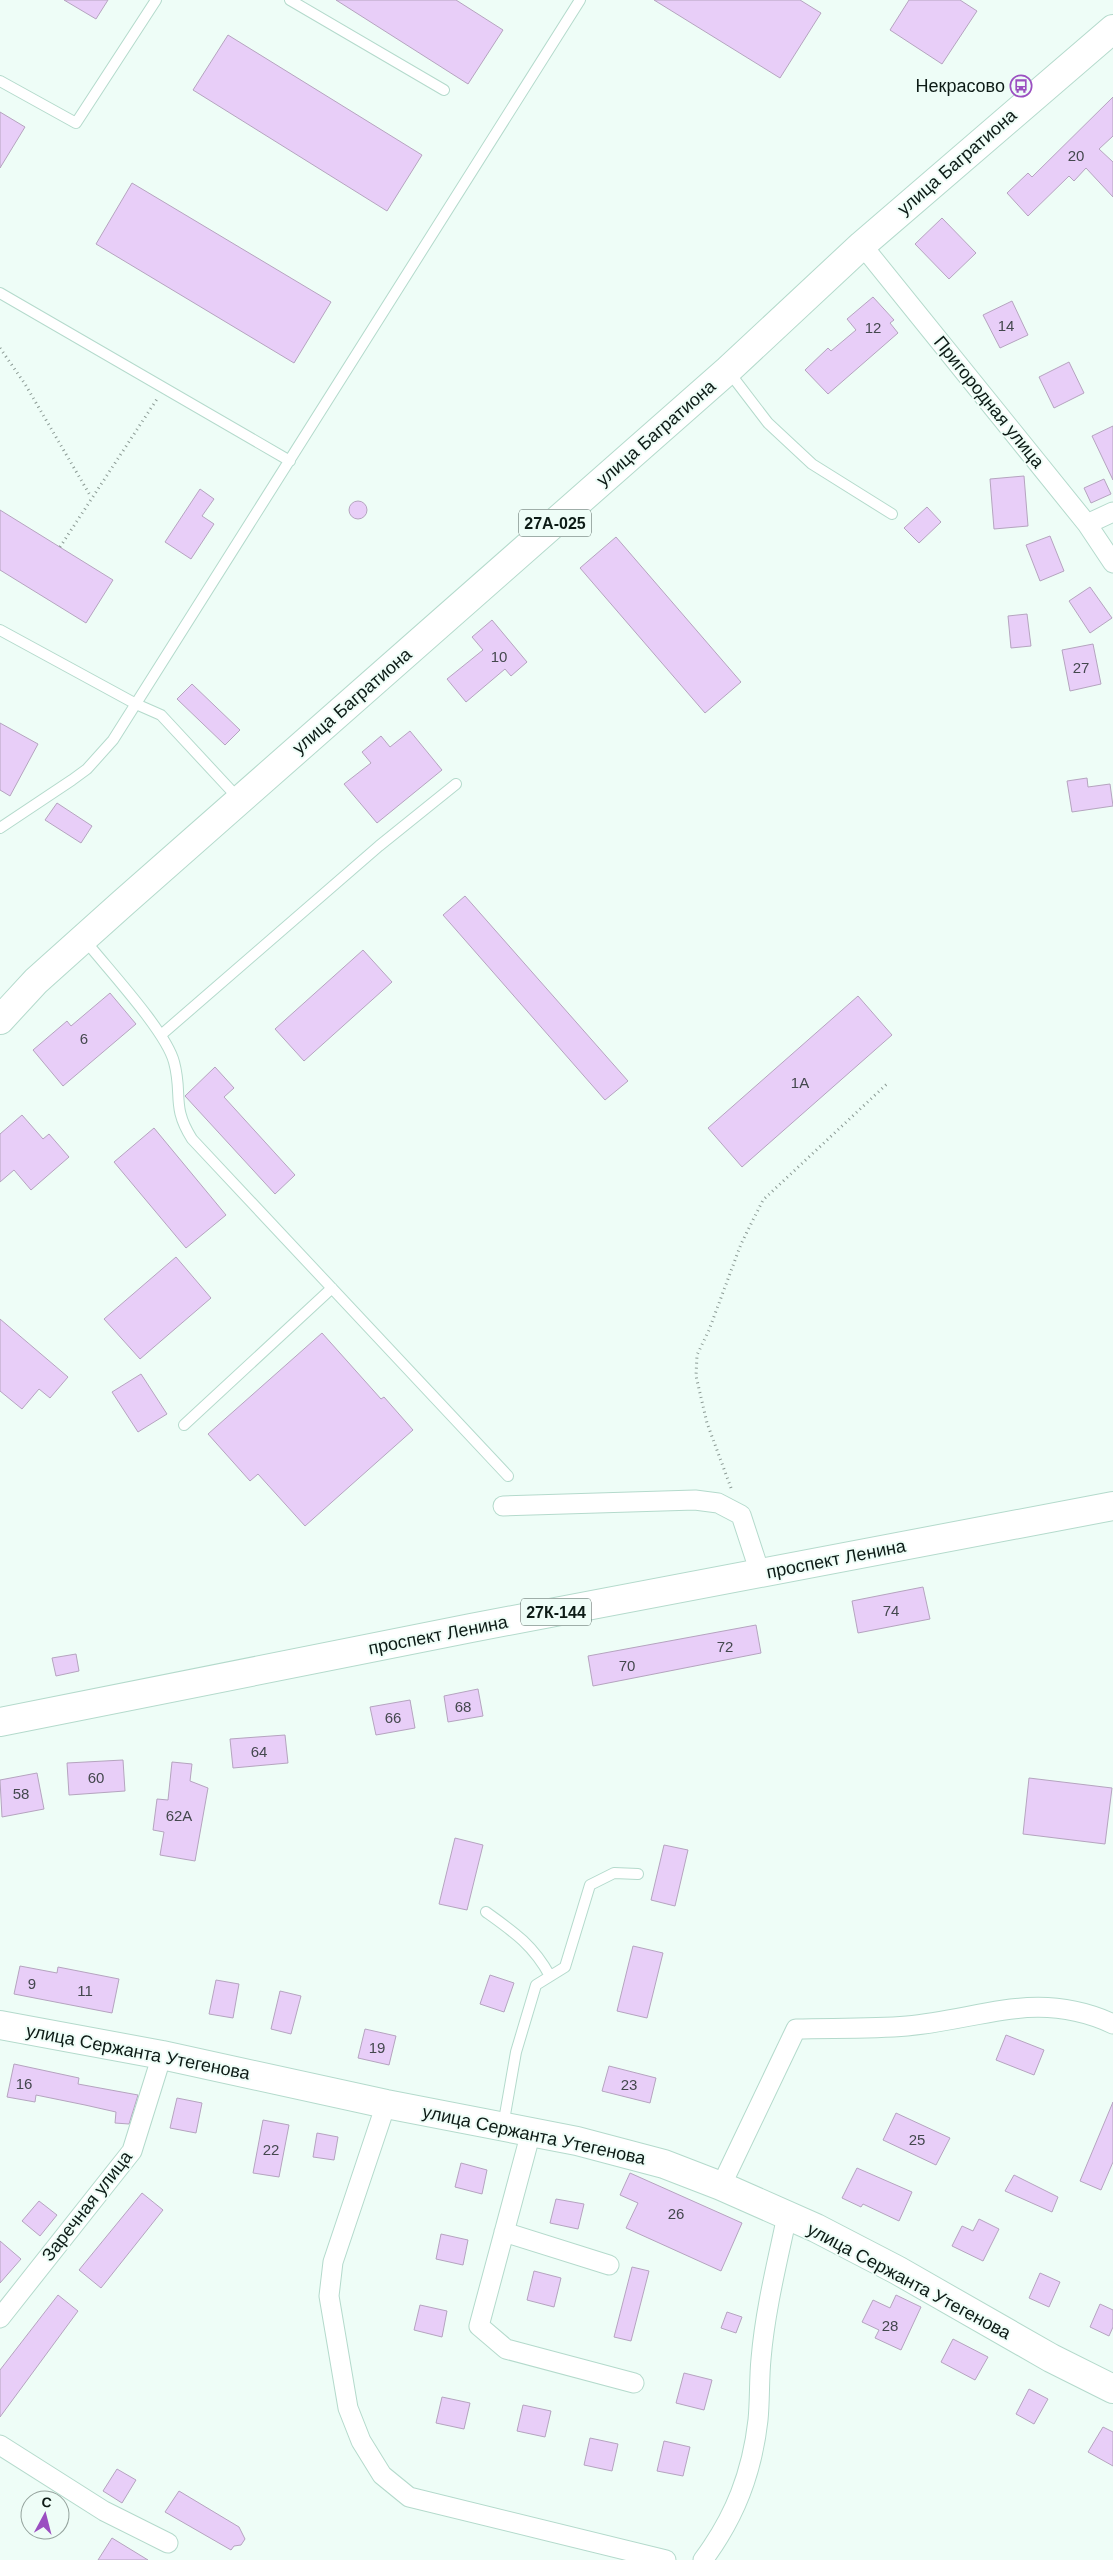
<svg xmlns="http://www.w3.org/2000/svg" width="1113" height="2560" viewBox="0 0 1113 2560" font-family="Arial,sans-serif">
<style>
.building{fill:#e8cef8;stroke:#b5a4bf}
.lines{fill:none;stroke-linecap:round;stroke-linejoin:round}
.lane-casing{stroke:#b4dacc;stroke-width:12}
.street-casing{stroke:#b4dacc;stroke-width:21}
.secondary-casing{stroke:#b4dacc;stroke-width:30}
.primary-casing{stroke:#b4dacc;stroke-width:30}
.path{stroke:#8b9a94;stroke-width:3;stroke-dasharray:1 4;stroke-linecap:butt}
.lane{stroke:#fff;stroke-width:10}
.street{stroke:#fff;stroke-width:19}
.secondary{stroke:#fff;stroke-width:28}
.primary{stroke:#fff;stroke-width:28}
.labels{text-anchor:middle;dominant-baseline:central;stroke-width:4;stroke-linejoin:round;paint-order:stroke}
.number-label{font-size:15px;fill:#44484e}
.shield{fill:#eefdf7;stroke:#505f5a;stroke-width:1}
.shield-label{font-size:16px;font-weight:bold;fill:#0d1b16}
.poi-label{font-size:18px;fill:#0d1b16;stroke:#eefdf7;text-anchor:end}
.street-label{font-size:18px;fill:#0d1b16;stroke:#eefdf7}
</style>
<rect width="100%" height="100%" fill="#eefdf7"/>
<path class="building" d="M64,0H108L96,19Z
M336,0H456L503,30L468,84Z
M654,0H800L821,13L780,78Z
M909,0H960L977,11L942,64L890,30Z
M228,35L422,155L387,211L193,90Z
M1113,97V136L1099,149L1113,162V197L1086,168L1074,181L1069,176L1028,216L1007,193L1028,173L1032,177Z
M0,112L25,127L0,168Z
M132,183L331,302L294,363L96,244Z
M942,218L976,253L949,279L915,244Z
M873,297L894,320L890,323L898,333L828,394L805,370L828,348L831,351L856,330L847,319Z
M1012,301L1028,335L1000,348L983,315Z
M1069,362L1084,393L1054,408L1039,377Z
M1113,426V480L1092,436Z
M1024,476L1028,526L994,529L990,479Z
M1104,479L1111,494L1091,503L1084,488Z
M200,489L214,499L202,516L214,524L191,559L165,542Z
M349 510a9 9 0 1 1 18 0a9 9 0 1 1-18 0Z
M927,507L941,522L919,543L904,528Z
M0,510L113,580L86,623L0,570Z
M1050,536L1064,571L1040,581L1026,545Z
M616,537L741,682L705,713L580,568Z
M1090,587L1112,618L1090,633L1069,601Z
M1027,614L1031,646L1011,648L1008,616Z
M492,620L527,662L511,676L505,669L466,702L447,679L483,650L472,637Z
M1093,644L1101,684L1070,691L1062,650Z
M192,684L240,730L225,745L177,699Z
M0,723L38,744L10,796L0,790Z
M410,731L442,770L377,823L344,784L371,763L362,752L381,736L390,747Z
M1087,778L1088,787L1110,784L1113,806L1072,812L1067,781Z
M57,803L92,826L81,843L45,820Z
M465,896L628,1081L605,1100L443,915Z
M363,950L392,982L304,1061L275,1029Z
M110,993L136,1024L63,1086L33,1050L67,1021L71,1026Z
M858,996L892,1035L742,1167L708,1128Z
M215,1067L234,1088L224,1097L295,1175L275,1194L185,1096Z
M22,1115L43,1139L49,1134L69,1157L31,1190L14,1170L0,1182V1134Z
M154,1128L226,1215L186,1248L114,1162Z
M176,1257L211,1298L140,1359L104,1319Z
M0,1319L68,1377L50,1398L39,1389L22,1409L0,1391Z
M322,1333L381,1399L384,1397L413,1430L305,1526L258,1474L250,1481L208,1434Z
M141,1374L167,1414L138,1432L112,1392Z
M923,1587L930,1619L858,1633L852,1601Z
M756,1625L761,1653L593,1686L588,1656Z
M76,1654L79,1671L56,1676L52,1658Z
M478,1689L483,1716L448,1722L444,1696Z
M410,1700L415,1728L376,1735L370,1707Z
M285,1735L288,1763L233,1768L230,1739Z
M123,1760L125,1791L69,1795L67,1763Z
M172,1762L192,1764L190,1781L208,1788L195,1861L160,1855L164,1832L153,1830L157,1799L168,1800Z
M37,1773L44,1809L2,1817L0,1780Z
M1029,1778L1112,1788L1105,1844L1023,1834Z
M455,1838L483,1845L467,1910L439,1904Z
M664,1845L688,1850L675,1906L651,1900Z
M633,1946L663,1953L647,2018L617,2011Z
M20,1966L57,1973L58,1967L119,1979L112,2013L14,1994Z
M490,1975L514,1983L504,2012L480,2004Z
M216,1980L239,1984L233,2018L209,2014Z
M280,1991L301,1996L291,2034L271,2029Z
M365,2029L396,2036L389,2065L358,2058Z
M1006,2035L1044,2050L1034,2075L996,2060Z
M14,2064L79,2078L78,2084L138,2095L129,2124L115,2123L116,2112L85,2105L36,2095L35,2102L7,2097Z
M609,2066L656,2078L650,2103L602,2091Z
M177,2098L202,2103L196,2133L170,2128Z
M1113,2102V2162L1101,2190L1080,2181Z
M896,2113L950,2138L936,2165L883,2140Z
M263,2120L289,2125L279,2177L253,2173Z
M317,2133L338,2137L334,2160L313,2157Z
M461,2163L487,2170L482,2194L455,2187Z
M857,2168L912,2192L899,2221L863,2204L861,2207L842,2198Z
M630,2173L742,2223L721,2271L626,2228L638,2203L620,2195Z
M1014,2175L1058,2197L1052,2212L1005,2191Z
M142,2193L163,2210L101,2288L79,2270Z
M556,2199L584,2204L578,2229L550,2223Z
M39,2201L57,2215L40,2236L22,2221Z
M979,2219L999,2229L983,2261L952,2246L962,2226L973,2231Z
M441,2234L468,2240L463,2265L436,2259Z
M0,2241L21,2259L0,2283Z
M632,2267L649,2271L631,2341L614,2337Z
M534,2271L561,2278L554,2307L527,2300Z
M1040,2273L1060,2282L1049,2307L1029,2298Z
M58,2295L78,2311L0,2417V2370Z
M896,2295L921,2307L901,2350L875,2338L879,2330L862,2322L873,2300L890,2308Z
M1100,2304L1113,2310V2327L1109,2336L1090,2327Z
M420,2305L447,2311L442,2337L414,2330Z
M727,2312L742,2317L736,2333L721,2328Z
M953,2339L988,2357L975,2380L941,2362Z
M684,2373L712,2380L704,2410L676,2403Z
M1029,2389L1048,2399L1034,2424L1016,2414Z
M442,2397L470,2403L464,2429L436,2423Z
M523,2405L551,2411L545,2437L517,2431Z
M1103,2427L1113,2432V2466L1088,2452Z
M590,2438L618,2444L612,2471L584,2465Z
M664,2441L690,2447L683,2476L657,2471Z
M117,2469L136,2480L122,2503L103,2491Z
M179,2491L239,2527L245,2539L241,2545L234,2546L231,2550L165,2512Z
M112,2538L148,2560H98Z"/>
<g class="lines">
<g class="lane-casing">
<path id="lane" d="M290,0L444,90
M0,81L76,123L156,0
M0,293L290,461
M729,372L768,423L812,464L892,514
M0,630L136,704L161,715L239,799
M0,828L72,780L87,769L113,740L580,0
M84,939C106,967 166,1031 174,1062C183,1095 171,1106 192,1139L508,1476
M161,1035L379,846L456,784
M184,1425L332,1288
M486,1912C514,1932 533,1945 550,1976
M503,2126L516,2052L536,1985L565,1967L590,1885L614,1873L638,1874"/>
</g>
<g class="street-casing">
<path id="street" d="M862,245L1087,524L1113,563
M1087,524L1113,512
M503,1506L695,1500L718,1503L741,1515L760,1573
M386,2104L333,2262L329,2296L348,2408L361,2441L382,2475L409,2497L666,2560
M531,2132L479,2326L506,2349L634,2383
M721,2186L796,2029C833,2028 871,2029 907,2026C983,2019 1037,1989 1113,2024
M504,2232L609,2265
M0,2318L132,2151L162,2055
M0,2445L104,2511L168,2543
M703,2560C735,2517 752,2473 758,2420C760,2400 759,2379 761,2359C765,2311 777,2263 787,2216"/>
</g>
<g class="secondary-casing">
<path id="secondary" d="M0,2025L162,2055L386,2104L577,2141L664,2164L721,2186L816,2228L897,2270L1051,2358L1113,2389"/>
</g>
<g class="primary-casing">
<path id="primary" d="M0,1020L36,981L123,903L728,370L862,245L1113,29
M0,1722L471,1628L1113,1506"/>
</g>
<path class="path" d="M0,348L25,384L91,497
M60,547L157,399
M731,1488L707,1423L696,1376L697,1355L709,1330L741,1244L763,1200L889,1082"/>
<use href="#lane" class="lane"/>
<use href="#street" class="street"/>
<use href="#secondary" class="secondary"/>
<use href="#primary" class="primary"/>
</g>
<defs>
<g id="bus-ring" transform="scale(1.125)"><circle r="9.5" fill="#eefdf7" stroke="#9b4fc1" stroke-width="1.5"/><path d="M-5-6H5V4H4V6H2V4H-2V6H-4V4H-5ZM-3.5-4V0h7V-4ZM-3.5 1.2v1.5H-2V1.2ZM2 1.2v1.5H3.5V1.2Z" fill="#9b4fc1"/></g>
</defs>
<g fill-rule="evenodd">
<use href="#bus-ring" x="1021" y="86"/>
</g>
<g class="labels">
<g class="number-label">
<text x="1076" y="155">20</text>
<text x="1006" y="325">14</text>
<text x="873" y="327">12</text>
<text x="499" y="656">10</text>
<text x="1081" y="667">27</text>
<text x="84" y="1038">6</text>
<text x="800" y="1082">1A</text>
<text x="891" y="1610">74</text>
<text x="725" y="1646">72</text>
<text x="627" y="1665">70</text>
<text x="463" y="1706">68</text>
<text x="393" y="1717">66</text>
<text x="259" y="1751">64</text>
<text x="96" y="1777">60</text>
<text x="21" y="1793">58</text>
<text x="179" y="1815">62А</text>
<text x="32" y="1983">9</text>
<text x="85" y="1990">11</text>
<text x="377" y="2047">19</text>
<text x="24" y="2083">16</text>
<text x="629" y="2084">23</text>
<text x="917" y="2139">25</text>
<text x="271" y="2149">22</text>
<text x="676" y="2213">26</text>
<text x="890" y="2325">28</text>
</g>
<g class="shield">
<rect x="519" y="509.5" width="72" height="27" rx="4"/>
<rect x="521" y="1598.5" width="70" height="27" rx="4"/>
</g>
<g class="shield-label">
<text x="555" y="523">27А-025</text>
<text x="556" y="1612">27К-144</text>
</g>
<g class="poi-label">
<text x="1005" y="86">Некрасово</text>
</g>
<g class="street-label">
<text transform="translate(957 162) rotate(-41)">улица Багратиона</text>
<text transform="translate(989 402) rotate(51)">Пригородная улица</text>
<text transform="translate(656 433) rotate(-41)">улица Багратиона</text>
<text transform="translate(352 701) rotate(-41)">улица Багратиона</text>
<text transform="translate(836 1559) rotate(-11)">проспект Ленина</text>
<text transform="translate(438 1635) rotate(-11)">проспект Ленина</text>
<text transform="translate(138 2052) rotate(11)">улица Сержанта Утегенова</text>
<text transform="translate(534 2135) rotate(12)">улица Сержанта Утегенова</text>
<text transform="translate(87 2206) rotate(-52)">Заречная улица</text>
<text transform="translate(909 2281) rotate(28)">улица Сержанта Утегенова</text>
</g>
</g>
<g transform="translate(45 2515) rotate(7)"><circle r="24" fill="#eefdf7" stroke="#94a39d"/>
<path d="M0-4L9 19L0 12L-9 19Z" fill="#9b4fc1"/>
<text y="-8" font-size="14" font-weight="bold" text-anchor="middle" fill="#0d1b16">С</text>
</g>
</svg>
